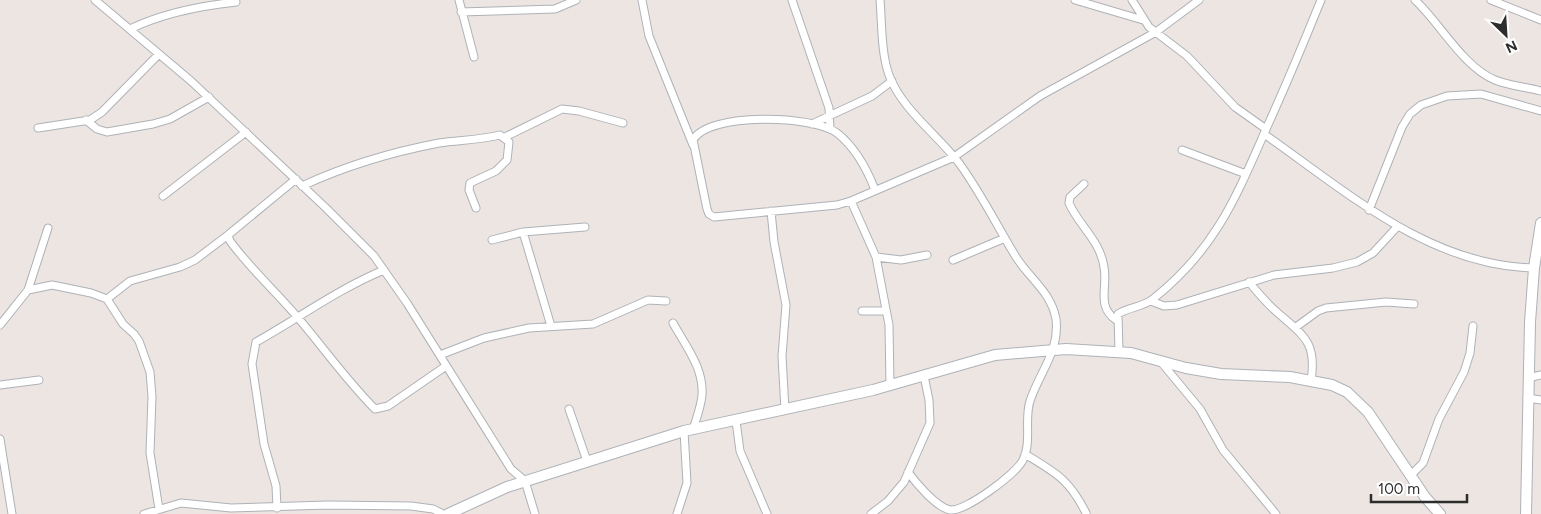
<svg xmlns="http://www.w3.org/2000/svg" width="1541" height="514" viewBox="0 0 1541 514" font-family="Figtree,sans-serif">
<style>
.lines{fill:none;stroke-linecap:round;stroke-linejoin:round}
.street-casing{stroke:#aeb2b8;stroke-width:9}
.secondary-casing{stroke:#aeb2b8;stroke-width:12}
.street{stroke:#fff;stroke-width:7}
.secondary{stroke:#fff;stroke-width:10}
</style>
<rect width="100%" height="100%" fill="#ede5e1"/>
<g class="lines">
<g class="street-casing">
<path id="street" d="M95,0L191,81L326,208L374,256L407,303L511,469L525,481L535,514
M459,0L474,57
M642,0L649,36L693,145
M792,0L829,108L830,129
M880,0C882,23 881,53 889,75C902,110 937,134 959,163C981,193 997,226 1016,257C1030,279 1051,292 1056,319C1060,351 1039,373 1030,401C1024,419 1032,442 1023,460C1016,474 965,512 950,510C936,507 916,483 908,472
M1075,0L1143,20
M1132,0L1149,27L1187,56L1235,107L1266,129
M1415,0C1440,23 1463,67 1495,80C1510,86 1526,87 1541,91
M1491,0L1541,20
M461,12L555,9L576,0
M130,29C163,13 199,6 236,2
M86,120L97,129L107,132L153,124L170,119L209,97
M812,124L872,96L892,81
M38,128L90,120L102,112L159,54
M1264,134C1346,191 1429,266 1534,268
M505,137L562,109L579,111L623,123
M1182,150L1246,174
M296,179L228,235L230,241C249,267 272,288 293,312C321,344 345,379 375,409L388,406L446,366
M1084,184L1070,197L1069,203C1079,226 1100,240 1104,267C1108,287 1096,306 1116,320
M302,186C345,166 392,152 439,143C459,140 480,140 500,135L509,142L507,160L496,171L470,183L469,190L476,208
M875,190C867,169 856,148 837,133C813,115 708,112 693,140L707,209L709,214L714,217L837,205L851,201L954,157L1040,96L1156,32L1199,0
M163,196L246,132
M851,201L876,257L901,260L927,255
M1369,210L1402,127L1410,114L1421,105L1447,96L1481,94L1541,111
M771,211L774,242L786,305L782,356L785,410
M492,240L523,232
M876,257L889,325L890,385
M953,260L1005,238
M1249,282C1258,293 1267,304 1278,313C1304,336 1317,342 1311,381
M28,290L52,285L91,293L107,299L130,281L180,267L195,260L228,235
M107,299L123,324L134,334L139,341L150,372L152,397L150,453L159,509
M1151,301L1164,306L1177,305L1274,275L1333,268L1357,262L1373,253L1397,227
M862,311H886
M673,323C685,345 704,368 702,395C701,407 696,419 693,430
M0,325L28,290L48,228
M551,326L523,232L585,227
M1296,327L1318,311L1326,308L1386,302L1414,304
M1119,352L1118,314C1129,307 1143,307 1153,299C1216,249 1236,197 1267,127C1286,85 1304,42 1321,0
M440,355L484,338L529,328L593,324L648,300L666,301
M1161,362L1200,409L1223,450L1276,514
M1528,378L1541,375
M0,385L39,380
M1527,398L1541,400
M569,409L587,461
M736,421L740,451L767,514
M0,439L12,514
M1025,454C1056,473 1069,479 1086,513
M1411,475L1423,463L1439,419L1464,372L1470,353L1473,326
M277,508L276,486L264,444L252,364L256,342C299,318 338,289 384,270
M144,514L181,503L231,508L328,505L411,506L433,509L443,514
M677,514L687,483L684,431
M871,514L888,501L904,482L930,423L929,400L924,376"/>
</g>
<g class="secondary-casing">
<path id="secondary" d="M448,514L507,487L684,431L873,390L995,355L1066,349L1131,353L1186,368L1221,374L1290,377L1332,385L1347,392L1368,412L1425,497L1440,514
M1526,514L1530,322L1534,268L1541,223"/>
</g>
<use href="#street" class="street"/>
<use href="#secondary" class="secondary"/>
</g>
<g transform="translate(1506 35) rotate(155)" stroke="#ffffff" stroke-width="4" paint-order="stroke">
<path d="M0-4L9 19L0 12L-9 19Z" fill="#2d2d2d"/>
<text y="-8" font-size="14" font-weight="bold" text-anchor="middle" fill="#2d2d2d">N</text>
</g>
<path d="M1371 494v8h96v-8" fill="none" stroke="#2d2d2d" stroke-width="2.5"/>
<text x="1378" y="494" font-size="15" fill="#2d2d2d" stroke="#ffffff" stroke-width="4" paint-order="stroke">100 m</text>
</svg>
